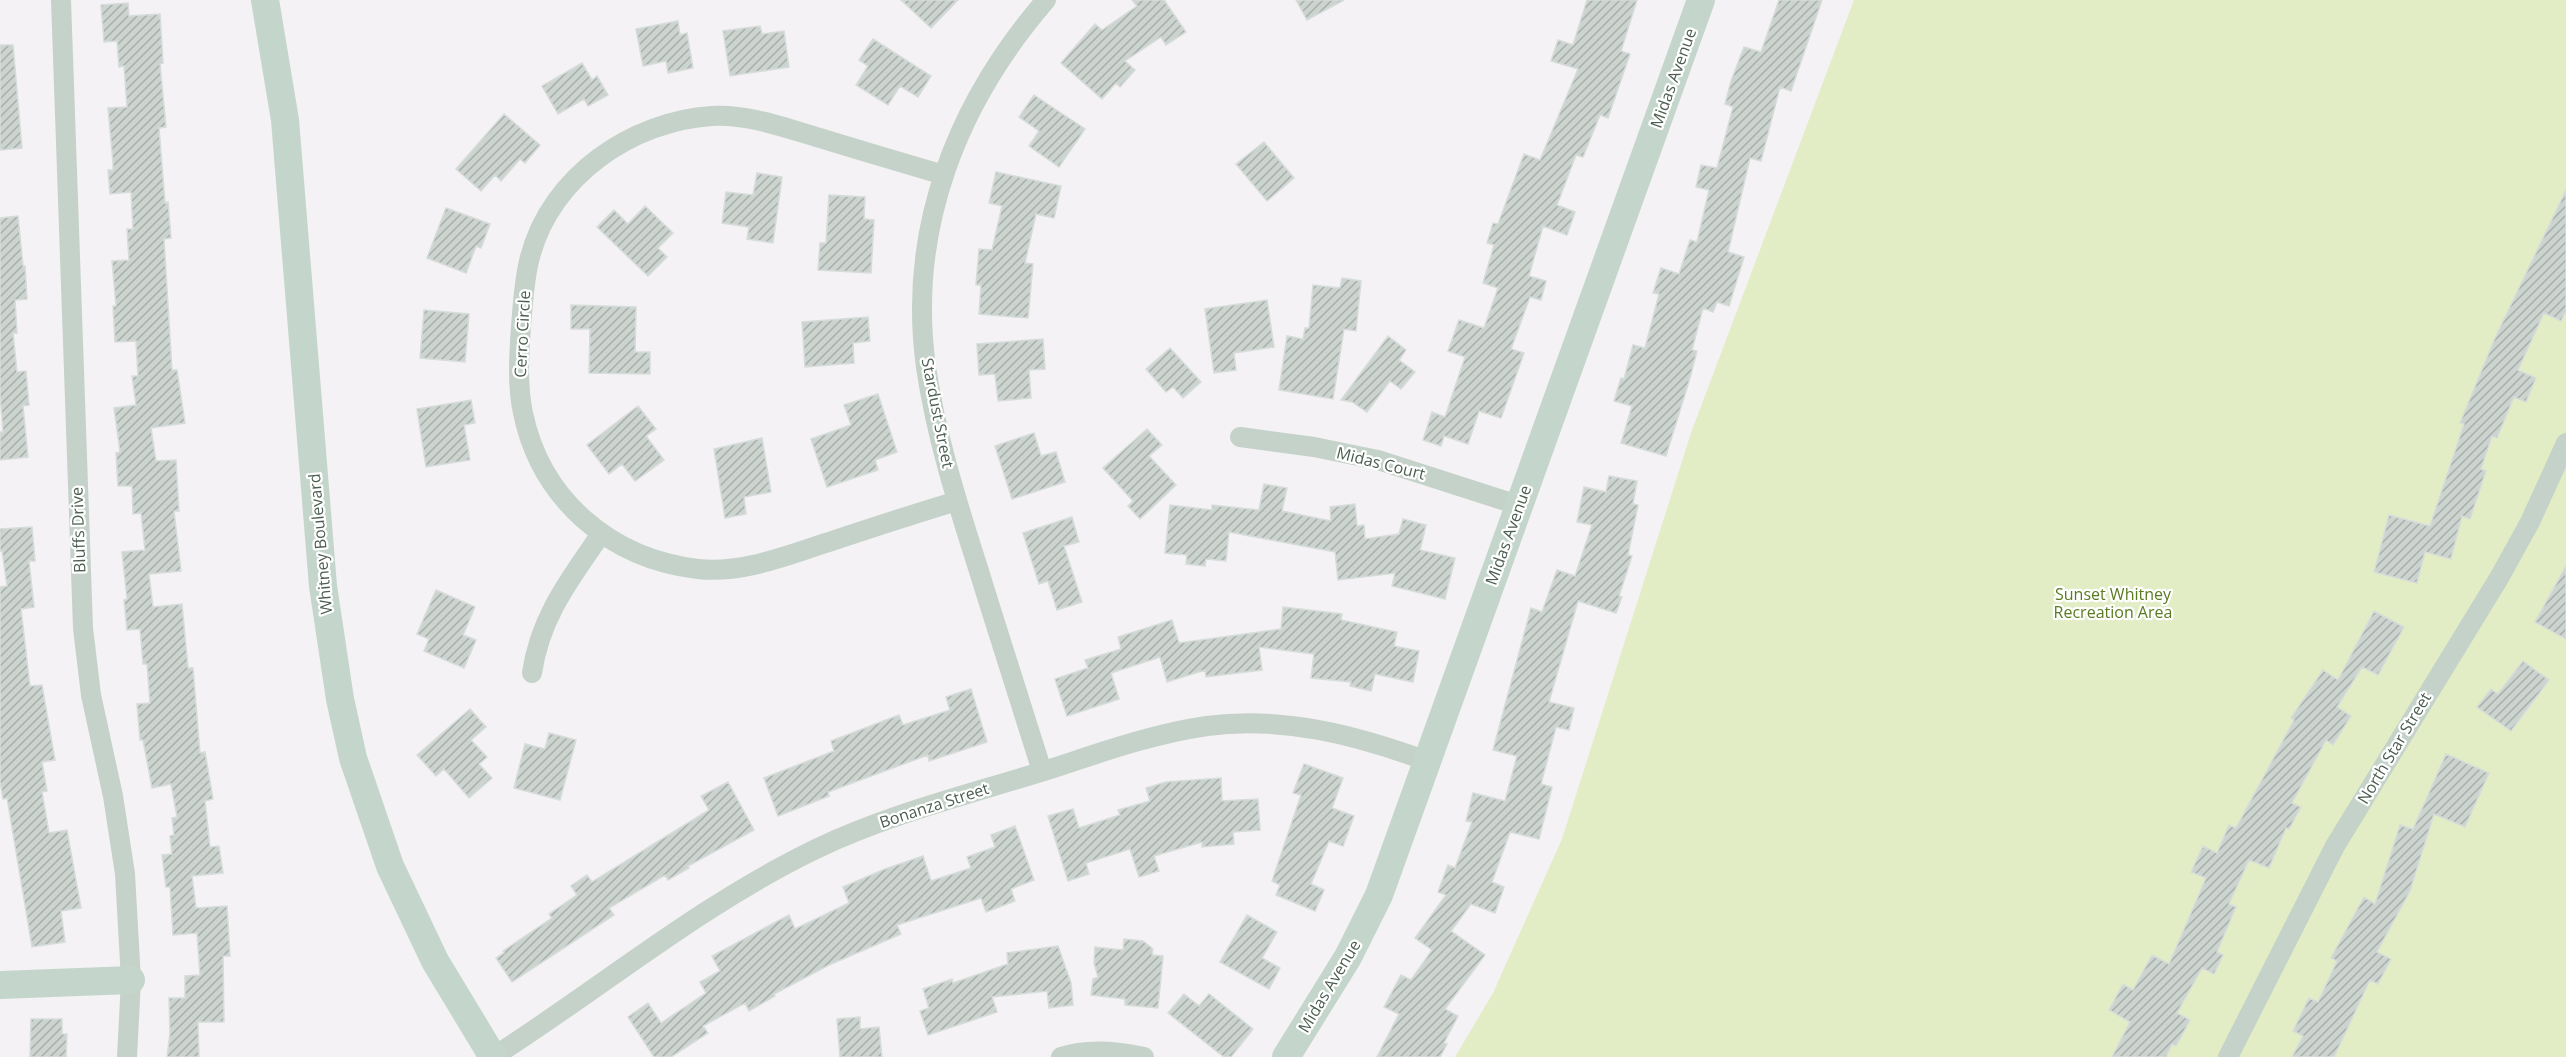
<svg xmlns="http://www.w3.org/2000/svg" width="2566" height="1057" viewBox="0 0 2566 1057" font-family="'Open Sans',sans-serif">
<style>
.green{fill:#e2edc5}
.building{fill:url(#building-hatch);stroke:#d6dcda;stroke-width:1.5}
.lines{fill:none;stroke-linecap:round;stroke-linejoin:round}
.street{stroke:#c4d2c9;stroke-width:20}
.secondary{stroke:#c4d6cb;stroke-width:28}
.labels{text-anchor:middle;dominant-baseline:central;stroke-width:4.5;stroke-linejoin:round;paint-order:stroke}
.street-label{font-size:16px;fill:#4b5e51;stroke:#fff}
.park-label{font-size:16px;fill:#597b20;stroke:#fff}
</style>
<defs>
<pattern id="building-hatch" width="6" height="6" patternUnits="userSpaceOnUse" patternTransform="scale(1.5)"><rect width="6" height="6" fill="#ccd4d0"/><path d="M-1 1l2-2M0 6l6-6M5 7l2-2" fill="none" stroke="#a8afab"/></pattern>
</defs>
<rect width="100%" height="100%" fill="#f4f2f4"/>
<path class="green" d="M1854,0H2566V1057H1455L1493,993L1562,839L1691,433Z"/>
<path class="building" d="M901,0H958L931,28Z
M1132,0H1164L1186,32L1166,45L1161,37L1125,61L1135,70L1120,87L1116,83L1102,99L1061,63L1095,24L1102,30L1137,6Z
M1296,0H1344L1307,20Z
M1587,0H1637L1621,51L1630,54L1608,118L1600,115L1583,157L1576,155L1557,205L1575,212L1567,235L1543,226L1529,276L1546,281L1541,300L1530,297L1511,349L1524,353L1501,418L1479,411L1468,444L1444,436L1441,446L1423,440L1432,412L1445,417L1465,357L1448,351L1459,320L1484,328L1498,288L1483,283L1494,245L1487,243L1493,223L1498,224L1524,154L1540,160L1578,69L1551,61L1558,40L1573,45Z
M1779,0H1822L1791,91L1780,87L1761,161L1750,158L1728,252L1744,257L1729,306L1717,302L1713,312L1703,308L1692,350L1697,351L1690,378L1666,456L1621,443L1632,406L1614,401L1621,378L1624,379L1633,345L1645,348L1659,294L1653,293L1661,268L1679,274L1690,240L1697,242L1709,190L1696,187L1701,165L1717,168L1733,107L1725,104L1731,81L1744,47L1761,52Z
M128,3L129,16L160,14L163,63L160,64L166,127L159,128L165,203L168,202L171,238L164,239L172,370H177L185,423L151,428L156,461L176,460L179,511H174L181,571L149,574L153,607L182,604L188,668H193L200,753L205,752L213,799L205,801L210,847L219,846L223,873L192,876L196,908L227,906L230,956H223L224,1022H198L199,1057H167L170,1033L169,998H185V976L200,975L197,933L173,935L170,887H166L162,855L172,854L170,836L174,835L172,818L177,817L171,784L152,788L143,740H140L137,704L150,703L147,664H143L140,629L127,630L124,600L127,599L122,552L145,550L141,513L133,514L132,486H118L116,453L120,452L114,408L136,405L132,376H138L136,341L115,342L113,306H116L112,261L129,260L127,229H133L131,192L110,194L108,170H113V163L108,108L127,107L124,66L119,67L117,41L104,42L101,5Z
M678,21L680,35L687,33L693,68L668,73L666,61L643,66L636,29Z
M760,26L762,34L784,31L789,67L730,76L723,31Z
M873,39L931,76L918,97L900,86L888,105L856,85L868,66L859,60Z
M0,45H13L22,148L0,150Z
M582,63L592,80L597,76L608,95L588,106L584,99L558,114L542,86Z
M1034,95L1085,129L1059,167L1029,146L1039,131L1019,117Z
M504,114L540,145L525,163L520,159L501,181L495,175L481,191L456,169Z
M1264,142L1294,178L1267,201L1236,164Z
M996,172L1061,186L1054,218L1036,214L1025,263L1033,264L1028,318L979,314L981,285H976L979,249L992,250L1002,206L989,203Z
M757,173L782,177L773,243L747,239L749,227L722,223L726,192L753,195Z
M2566,190V311L2561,321L2544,313L2518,370L2536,378L2526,402L2514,397L2497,438L2492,436L2481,469L2486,471L2470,519L2462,516L2451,559L2425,552L2417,583L2374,572L2389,515L2430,526L2464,424L2460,423L2495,338Z
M829,195L865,197L864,219L874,220L871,273L818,270L820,243H826Z
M645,206L673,233L658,248L667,257L648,276L597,227L614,210L628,224Z
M446,208L490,224L481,248L476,246L466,273L427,258Z
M18,216L23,266H25L27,299L15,300L17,333H13L17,372L26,371L29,405L23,406L28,457L0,460V432H3L0,394V218Z
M1342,278L1361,281L1356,331L1344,329L1333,399L1279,390L1287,336L1303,339L1305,328H1309L1313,285L1340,288Z
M1267,300L1274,347L1234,353L1236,370L1214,373L1205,309Z
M571,305L636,307L635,352H650V374L589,373L590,329H571Z
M424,310L469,314L465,362L420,358Z
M868,317L870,341L853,343L854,363L805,367L802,322Z
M1388,336L1406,350L1399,360L1415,372L1401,389L1390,381L1367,412L1352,402L1341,400Z
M1043,339L1045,369L1029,370L1031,398L998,401L995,374L979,375L977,344Z
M1170,348L1201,382L1183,398L1173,387L1166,392L1146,369Z
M878,394L897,452L875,460L878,470L827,487L811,439L851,425L844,405Z
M471,400L475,423L464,425L470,460L426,467L417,409Z
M638,406L656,429L646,436L664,460L635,481L622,464L609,474L587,445Z
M1147,429L1162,445L1149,456L1176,485L1140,519L1128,506L1133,501L1103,468Z
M1034,433L1041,456L1056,452L1065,482L1012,499L995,446Z
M762,438L771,492L744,497L746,514L725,518L714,449Z
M1609,476L1637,481L1633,504L1638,505L1628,555L1632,556L1619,596L1622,597L1616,613L1578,601L1549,702L1574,708L1569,730L1556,727L1541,784L1552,787L1539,839L1510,832L1492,882L1504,887L1495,913L1471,904L1451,931L1485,955L1445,1009L1458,1016L1444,1043L1447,1044L1440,1057H1377L1399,1014L1384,1007L1401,975L1411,980L1432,950L1415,938L1446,895L1438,892L1448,865L1455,868L1472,822L1466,821L1473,793L1505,801L1517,756L1493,750L1531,608L1542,612L1557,570L1575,576L1592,525L1577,522L1584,487L1606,492Z
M1264,484L1287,488L1282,511L1331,521L1330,507L1355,504L1357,526L1364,525L1365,539L1399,534L1403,519L1426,525L1420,550L1455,558L1445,599L1392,586L1395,573L1338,580L1335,552L1229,532L1226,561L1206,559L1205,566L1186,564L1187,555L1165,553L1170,505L1212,510V505L1259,510Z
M1072,517L1079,542L1064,546L1082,602L1057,610L1048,581L1039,584L1023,533Z
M32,527L35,561H29L34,607L21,609L30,686L42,685L55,760L42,762L47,791L42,792L49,833L67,830L81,908L61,911L65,942L32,947L7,798L3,799L0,781V587L7,586L2,551H0V529Z
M2566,566V639L2535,622Z
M436,590L475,607L463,635L476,640L464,668L424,651L429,639L417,634Z
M1283,607L1342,614L1341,620L1397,632L1394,646L1419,651L1413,682L1375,674L1371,691L1350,686L1351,682L1311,678L1314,654L1259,647L1262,670L1206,677L1205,670L1167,682L1160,657L1111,673L1119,699L1067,716L1055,679L1088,668L1085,660L1121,649L1118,637L1172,620L1179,643L1281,629Z
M2374,611L2404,627L2378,675L2362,667L2337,707L2351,716L2333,745L2326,740L2292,803L2301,807L2289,829L2286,828L2269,868L2249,860L2229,904L2236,907L2217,952L2223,955L2214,974L2202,968L2177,1013L2190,1020L2176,1046L2172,1044L2166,1057H2112L2130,1022L2109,1010L2123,984L2133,990L2152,955L2169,964L2206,878L2191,872L2203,846L2217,853L2229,825L2236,828L2294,720L2291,718L2323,670L2338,680Z
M2523,661L2549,680L2511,731L2477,707L2491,689L2498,694Z
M971,689L987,742L929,761L928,755L828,792L829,796L778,816L764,778L834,751L831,741L899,715L903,725L950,710L946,697Z
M470,709L486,727L471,740L487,757L479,764L492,778L469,798L444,769L436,776L417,755Z
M549,733L576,740L560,800L514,788L525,744L545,749Z
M2446,754L2489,773L2465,827L2434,814L2410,891L2377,952L2391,959L2378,984L2370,980L2334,1057H2292L2303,1036L2293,1031L2309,998L2318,1002L2337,961L2331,958L2364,897L2375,904L2400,825L2413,829Z
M1304,764L1343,778L1332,808L1354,816L1343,846L1329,841L1311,884L1324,890L1315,911L1276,895L1280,885L1272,881L1301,795L1293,793Z
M1221,778L1222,801L1258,799L1260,830L1233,832L1234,844L1202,847V842L1154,856L1159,871L1139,877L1130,849L1086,863L1089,874L1068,881L1048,816L1073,809L1079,828L1120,815L1118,810L1150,801L1146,788L1166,782Z
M728,782L754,830L688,866L689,868L668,880L665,875L609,908L614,915L512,982L496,958L504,953L503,951L552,918L549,914L577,895L571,886L587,875L592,882L709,810L701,796Z
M1015,826L1034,880L1011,889L1015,901L986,912L981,898L897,925L901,934L829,965L774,994L775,996L749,1011L745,1003L703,1026L708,1033L671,1057H654L628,1017L648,1003L661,1023L706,993L700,982L720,971L712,956L789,915L795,929L849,903L843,887L885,869L923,856L931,881L971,868L967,857L995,847L991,835Z
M1247,915L1277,932L1262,958L1280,968L1269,989L1220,962Z
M1124,939L1143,941L1153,949L1152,955L1163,956L1158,1008L1125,1005V999L1091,995L1093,979L1098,977L1094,963L1095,947L1123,950Z
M1058,946L1071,983L1073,1005L1049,1008L1047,991L992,997L997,1012L928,1035L920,1011L929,1008L923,989L952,979L953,983L1008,964L1007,953Z
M1184,994L1199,1006L1209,994L1253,1029L1231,1057H1224L1168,1013Z
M860,1017V1029L879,1027L882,1057H840L837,1019Z
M31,1019H62V1034H67L66,1057H30Z"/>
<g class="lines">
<path class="street" d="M61,0L83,628L91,695L113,796L125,874L131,980L127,1057
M944,175C903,163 862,151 820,138C786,128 748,114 712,116C632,121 551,176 530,257C524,279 523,303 521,326C519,355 517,385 523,413C541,500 611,559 698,569C743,574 787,555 829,542C871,528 914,514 957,501
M1240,437L1314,447L1378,460L1518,505
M532,673C540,617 570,579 601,534
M1042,771C1021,704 999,636 978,568C957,502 936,436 926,367C907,229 957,103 1046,0
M493,1057C601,988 700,905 816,849C889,814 967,795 1044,771C1097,754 1151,734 1207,726C1283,716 1356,735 1427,761
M1061,1057C1088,1048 1117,1051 1144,1057
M2228,1057L2335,846L2499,578L2530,522L2566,443"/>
<path class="secondary" d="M265,0L285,120L323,586L340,699L353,758L390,866L435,961L493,1057
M0,985L131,980
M1286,1057L1348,957L1379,895L1701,0"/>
</g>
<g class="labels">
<g class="street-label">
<text transform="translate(1673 78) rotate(-70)">Midas Avenue</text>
<text transform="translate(522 334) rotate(-87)">Cerro Circle</text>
<text transform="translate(938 413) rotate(79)">Stardust Street</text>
<text transform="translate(1381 463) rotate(14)">Midas Court</text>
<text transform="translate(78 530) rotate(-92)">Bluffs Drive</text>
<text transform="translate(1508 535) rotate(-70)">Midas Avenue</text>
<text transform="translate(320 544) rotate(-95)">Whitney Boulevard</text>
<text transform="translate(2394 748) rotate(-59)">North Star Street</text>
<text transform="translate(934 805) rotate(-18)">Bonanza Street</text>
<text transform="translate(1329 986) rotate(-59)">Midas Avenue</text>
</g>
<g class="park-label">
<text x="2113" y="594">Sunset Whitney<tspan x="2113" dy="18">Recreation Area</tspan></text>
</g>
</g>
</svg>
